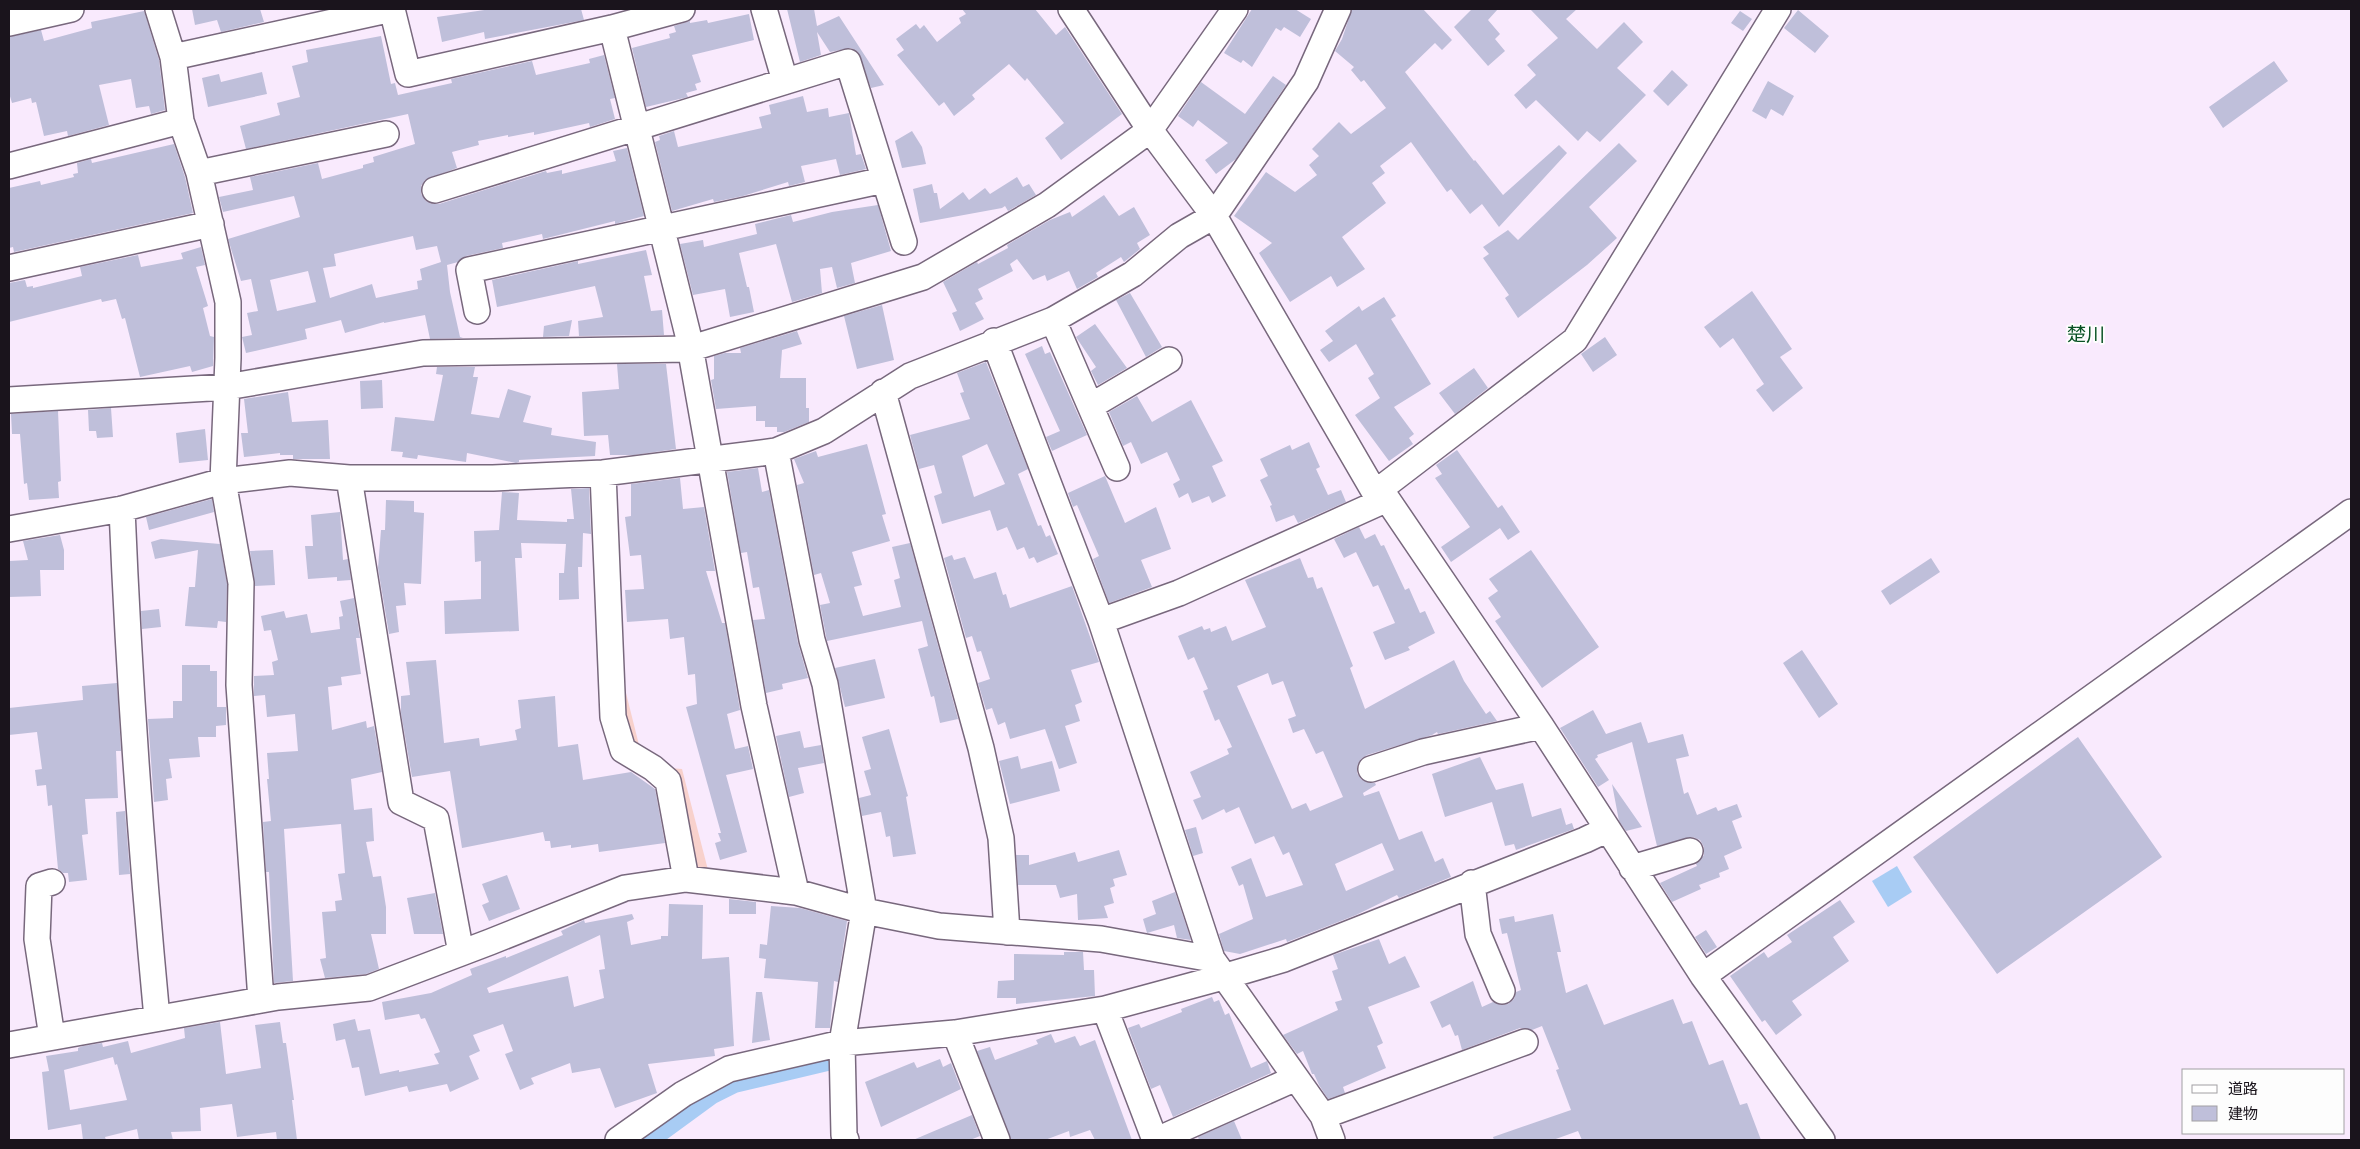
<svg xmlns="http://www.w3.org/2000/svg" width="2360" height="1149" viewBox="0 0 2360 1149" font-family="Commissioner,'Noto Sans JP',sans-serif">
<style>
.green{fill:#f8d1cc}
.water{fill:#a8ccf4}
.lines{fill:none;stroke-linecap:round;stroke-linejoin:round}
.canal{stroke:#a8ccf4;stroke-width:20}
.building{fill:#bfbfda;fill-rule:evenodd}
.minor-casing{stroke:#78687d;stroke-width:28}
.minor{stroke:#fff;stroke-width:25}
.labels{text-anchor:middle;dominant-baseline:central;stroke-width:4;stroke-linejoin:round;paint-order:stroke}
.neighbourhood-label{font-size:19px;fill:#085124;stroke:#fdfdfd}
</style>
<rect width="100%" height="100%" fill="#f9eafd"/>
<path class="green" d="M618,633L626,693L641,753L632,754L616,696Z
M656,767L682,769L708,870L691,869Z"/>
<path class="water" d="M1897,866L1912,892L1888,907L1872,881Z"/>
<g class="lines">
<path class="canal" d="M649,1140L712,1094L734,1083L827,1061"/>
</g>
<path class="building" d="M192,9H260L264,22L221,32L217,20L195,25Z
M491,9H581L584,20L485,39L484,32L442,42L437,17Z
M787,9H814L817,26L839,16L884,85L871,88L858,52L851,48L830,52L817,32L821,55L800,62Z
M962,9H1035L1056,35L1065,27L1122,114L1061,160L1045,138L1064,123L1027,78L1025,81L1009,64L972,95L975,99L954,116L944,102L939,106L897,55L904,50L896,39L916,24L920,29L924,25L937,42L961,23L959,18L966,14Z
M1252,9H1295L1311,19L1300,37L1284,27L1281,31L1276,28L1252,67L1243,60L1241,63L1224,53Z
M1352,9H1423L1452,40L1442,50L1435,43L1405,72L1474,161L1475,160L1503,195L1559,145L1567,153L1499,227L1482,204L1470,214L1451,189L1447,192L1411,142L1380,166L1385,173L1372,183L1386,203L1342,237L1365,269L1337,287L1331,276L1290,302L1259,253L1272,243L1234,216L1266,172L1295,192L1317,175L1309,165L1319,156L1312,149L1339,122L1351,134L1386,108L1364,80L1361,82L1351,70L1354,67L1335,51L1342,39Z
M1472,9H1498L1488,20L1500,34L1495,39L1505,51L1488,66L1454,27Z
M1530,9H1577L1566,19L1597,49L1624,22L1643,42L1617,68L1646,95L1600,142L1587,131L1578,141L1536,100L1526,109L1514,95L1536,75L1527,65L1558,38Z
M1798,10L1829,36L1815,53L1784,28Z
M144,11L159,60L165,110L151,114L149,106L136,108L131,79L99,85L109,125L68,136L67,131L44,136L36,102L32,103L31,98L12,103L9,93V37L41,30L44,41L92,28L91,22Z
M1740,11L1752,19L1743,31L1731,23Z
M749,14L754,40L692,55L701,82L695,84L697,90L686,93L688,97L646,107L632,48L670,38L669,34L676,32L674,26L690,21V23L707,20L708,23Z
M381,36L391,84L395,83L398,95L452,83L451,79L532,61L536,75L590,63L589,59L604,55L615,98L610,99L615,119L590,127L589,123L534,135V132L508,137V135L478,141L479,145L452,152L457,168L425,180L421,186V194L426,201L432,204H439L546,171L547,173L562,170V174L616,161L613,151L627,148L644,216L615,224V221L543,239L542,234L502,243L503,248L466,256L458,262L447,265L450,292L460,337L463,338L430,339L425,315L384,323V322L345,333L341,320L305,329L307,339L246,353L242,337L252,335L247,313L258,311L251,279L241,281L228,239L300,217L294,196L223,212L219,197L253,190L250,177L318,163L322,179L363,168V165L374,162L373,157L415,144L408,114L246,149L240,126L280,115L277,103L300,97L292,66L308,62L306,50ZM413,236L416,250L437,246L441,262L420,269L422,280L417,281L418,289L376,298L372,284L330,298L323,268L336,266L334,254ZM308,271L316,302L277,311L270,280Z
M2274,61L2288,81L2223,128L2209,107Z
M1672,70L1688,85L1668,106L1653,91Z
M262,72L267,94L208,107L202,78L219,74L221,82Z
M1273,76L1286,85L1236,159L1216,174L1205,160L1228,143L1198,120L1193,127L1178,116L1201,82L1245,114Z
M1768,81L1794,96L1783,116L1771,109L1766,119L1752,111Z
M803,96L807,112L828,108L829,117L849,113L856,155L861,154L866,169L840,175L836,159L801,166L805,182L789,186L788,182L743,196L714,202L713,199L672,211L655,142L660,140L659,136L674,131L678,147L762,128L759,117L771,114L769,105Z
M912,131L922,147L926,164L902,168L895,141Z
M1619,143L1637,161L1589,207L1617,238L1587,265L1518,318L1505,298L1509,295L1483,258L1489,254L1483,247L1508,230L1518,240Z
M174,144L185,177L193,213L14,252L13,247L9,248V188L40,181L41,185L74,177L73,174L78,173L77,163L91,159L92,163Z
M1017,177L1023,187L1029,184L1036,195L1008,211L1005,206L1002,208L920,223L913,189L932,184L934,193H937L940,209L963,192L969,200L985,188L990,194Z
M1104,195L1119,216L1134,207L1150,235L1137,243L1140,249L1124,262L1121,257L1096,273L1098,277L1077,289L1069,271L1047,281L1045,275L1033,280L1017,259L1010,264L1013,271L978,289L983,299L975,303L984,319L960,331L952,313L957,311L943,282L977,262L978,264L1008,248L1007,245L1050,220L1070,212L1072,217Z
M878,205L891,251L851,263L855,283L837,288L832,267L820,269L822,293L792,302L776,244L739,253L747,287H749L754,312L730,317L725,289L693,295L680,244L703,240L704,247L757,234L755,224L791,215L793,222L832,212Z
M201,247L205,265L196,267L208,306L203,308L210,336L214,337L213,366L192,372L190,366L140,377L125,318L122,319L116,299L102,302L101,299L9,322V283L25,280L27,287L33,286V288L82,276L80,267L138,255L141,267L183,259L181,253Z
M646,250L652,275L644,276L651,311L662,310L664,335L579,336L578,321L603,317L595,286L497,307L492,280L578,261V264Z
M1752,291L1792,349L1780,357L1803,388L1773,412L1756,390L1764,384L1733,338L1720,348L1704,327Z
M1130,293L1162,347L1146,357L1116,300Z
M1384,297L1396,316L1391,319L1431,384L1394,407L1414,434L1409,438L1413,444L1389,461L1355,415L1380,398L1368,378L1374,374L1356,344L1329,362L1320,350L1333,341L1325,331L1359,306L1362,311Z
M882,305L894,360L857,369L844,316Z
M572,320L569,336L543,337L544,326Z
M1095,324L1127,368L1098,385L1091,371L1096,367L1076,337Z
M797,331L802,344L782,350L780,378H806V408H809V422L784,432H777V427H765V421H756V406L716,409L711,380L714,379V356L725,353H741L740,348Z
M1605,337L1617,355L1593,372L1581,354Z
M1042,346L1045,354L1050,352L1087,435L1052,451L1046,437L1060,431L1025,354Z
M986,362L1028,469L1018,474L1038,526L1041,525L1046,537L1050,535L1058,554L1037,563L1034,557L1029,559L1024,547L1017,550L1007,527L997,531L990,510L942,524L934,496L942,493L934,465L919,469L910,435L970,419L960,393L964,392L957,373ZM987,444L1005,484L974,497L962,456Z
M617,364H666L676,449L634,455H610L608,435L584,436L582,392L619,389Z
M437,367H475L473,377H478L471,414L499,418L508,389L531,396L523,422L552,428L551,435L596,442L595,456L519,460V462L516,463L467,453L466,462L418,455L417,459L402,457L403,452L391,451L395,417L434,421L443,375L436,374Z
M1474,368L1488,388L1455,414L1439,393Z
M382,380L383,408L361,409L360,381Z
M288,392L292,422L328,420L330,459H293V455H280V453L244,457L241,433H248L244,399Z
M1137,396L1152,422L1191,400L1223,461L1212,466L1226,496L1212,503L1209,496L1192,503L1188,493L1179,498L1173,484L1180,480L1167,452L1141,464L1131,442L1123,446L1109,412Z
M111,408L113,437L97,438L96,431H89L88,410Z
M58,411L61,481L58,482L59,498L29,500L27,483L24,484L20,434H12L11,414Z
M205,429L208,460L179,463L176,433Z
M1309,442L1320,467L1316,469L1328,495L1341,490L1346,502L1298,523L1294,515L1276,522L1270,506L1272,505L1260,480L1268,476L1260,459L1290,445L1292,450Z
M867,444L886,514L882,515L890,541L852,552L862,585L854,587L863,616L901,607L894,580L900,578L892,547L910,543L958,719L940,723L934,696L931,697L918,649L928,646L922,621L827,641L820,605L830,603L821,573L814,575L797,485L804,483L794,459L816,451L818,457Z
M1457,450L1498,508L1502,505L1520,532L1508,540L1500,528L1451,562L1441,547L1470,527L1435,478L1442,474L1436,465Z
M758,468L762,492L769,490L798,643L808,678L782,684L783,689L766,693L753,620L765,619L759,587L753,588L747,552L741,553L727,472Z
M1105,476L1125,523L1156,507L1171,549L1141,560L1152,587L1109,603L1093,559L1099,556L1077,505L1073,507L1068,493Z
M680,478L683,509L704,507L715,571H706L722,623H725L740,710L727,714L735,749L748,746L753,769L726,775L747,852L720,860L715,843L721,841L718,833H721L686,707L697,704L695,674L688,675L684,637L670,639L668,619L627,622L625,590L644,589L641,555L630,556L625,517L631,516V484Z
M589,488L591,534L583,533L582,567H578L579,599L559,600V573H564L566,544L521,543L522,558H515L519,631L445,634L444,601L481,599V561L475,562L474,531L499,530L502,492L519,493L517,520L567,522V519H574L571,489Z
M212,499L214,512L149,530L146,517Z
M386,500L414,501V512L424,513L421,584L404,583L406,605L396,606L399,632L389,634L378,568L381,530H385Z
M340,512L343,560L348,559L351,580L337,581V577L308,579L305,546H313L311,515Z
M1359,527L1365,539L1375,534L1381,546L1384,545L1405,590L1409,588L1420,613L1425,611L1435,633L1408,647L1410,650L1385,660L1373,632L1395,623L1378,585L1373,587L1356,552L1344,558L1334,539Z
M60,535L64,550V570H40L41,596L9,597V561L28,560L23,541Z
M161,539L220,544L227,584L226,622L218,621L217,628L185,626L189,587H195L198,550L155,559L151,542Z
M273,550L275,585L255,586L250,551Z
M1531,550L1599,647L1542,688L1495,621L1501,617L1488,598L1498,591L1489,579Z
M952,555L954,560L965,557L974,579L996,572L1003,595L1006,594L1010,608L1072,586L1099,662L1071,670L1082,702L1075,705L1080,721L1065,726L1077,763L1059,769L1045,729L1010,739L1005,722L998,725L992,708L986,710L978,683L990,679L981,651L977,652L972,636L966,638L944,558Z
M1300,558L1308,578L1313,577L1317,589L1322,587L1353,666L1350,668L1365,709L1454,660L1464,681L1486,714L1490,711L1497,721L1438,734L1437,732L1432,735L1367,755L1361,759L1357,766V773L1361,779L1368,783H1375L1376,785L1363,793L1364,796L1379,791L1399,840L1422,831L1435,862L1443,858L1451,877L1399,898L1397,895L1356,915L1287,942L1286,939L1240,954L1224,951L1219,934L1253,919L1243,884L1239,886L1231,867L1251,858L1266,897L1303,885L1289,852L1283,855L1274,836L1255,844L1239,807L1226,813L1224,809L1202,820L1193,800L1201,797L1190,772L1229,754L1227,749L1232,747L1219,719L1215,721L1203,691L1208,689L1194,657L1188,660L1178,636L1202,626L1204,630L1210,628L1211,632L1226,626L1232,641L1266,627L1245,580ZM1268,673L1272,685L1283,681L1296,716L1288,719L1293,733L1304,729L1316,754L1323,751L1343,797L1310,811L1306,803L1292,809L1237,686ZM1382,843L1394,870L1346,891L1335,864Z
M1931,558L1940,572L1890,605L1881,591Z
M354,598L360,638H356L361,674L341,677L342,685L328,687L332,730L366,721L367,728L374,726L382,772L351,779L354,810L372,808L374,841L366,842L373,877L381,876L386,907V934H371L379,969L366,974L325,978L320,959L326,958L322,912L336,911L335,901L342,900L338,874L345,873L341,824L284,829L293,981L274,983L269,872H266L263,822L271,821L267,779H269L267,753L298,751L295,714L267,717L265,695L254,696V676L274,675L272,662L278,660L271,630L264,631L261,616L284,611L286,618L307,614L311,633L340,629L339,617L343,616L340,601Z
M159,609L161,627L142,629L141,611Z
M1802,650L1838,704L1819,718L1783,663Z
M875,659L885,698L845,707L835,668Z
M436,660L444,743L479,738L480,746L517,740L515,730L521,728L518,700L555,696L558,747L578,744L583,780L631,772L655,789L665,843L599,852L598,844L571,848V845L551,848L550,841H545L543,832L462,848L450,771L412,777L401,713V696L410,695L406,662Z
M182,665H210V671H217V707H226V725L216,726V737H198L200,757L169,759L172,778L166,779L168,800L154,802L148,719L173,718V701H182Z
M117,683L121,751H116L118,798L85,799L88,834L82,835L87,880L69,882L68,873H63L58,869L52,805L48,806L46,785L37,786L35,770L42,769L37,732L9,735V708L83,700L82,686Z
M1593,710L1606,734L1641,722L1648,743L1683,734L1689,756L1676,759L1684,794L1688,792L1697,815L1716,807L1718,811L1737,804L1742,817L1732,821L1742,848L1724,856L1729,869L1719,873L1720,877L1699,885L1701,889L1672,902L1660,883L1697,866L1696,864L1704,855V847L1700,840L1693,837L1657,846L1632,742L1597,755L1598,757L1595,759L1609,780L1598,787L1560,728Z
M889,729L908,796L906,797L916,854L893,857L890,836L886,837L881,812L862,816L859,798L871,795L864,771L871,769L862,737Z
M800,731L804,748L821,745L824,763L798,768L804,793L789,797L776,736Z
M2078,737L2162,857L1997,974L1913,857Z
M1018,756L1021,769L1052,761L1060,791L1010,804L999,761Z
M1480,757L1496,790L1523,783L1532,817L1561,808L1566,825L1572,823L1574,829L1516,850L1514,844L1505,846L1492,802L1445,817L1432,774Z
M1612,784L1642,827L1626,831L1619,821Z
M125,811L130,874L119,875L116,812Z
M1196,827L1203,853L1193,856L1185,830Z
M1119,850L1127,875L1113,879L1115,886L1110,888L1114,903L1104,906L1108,918L1078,920L1077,894L1060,898L1056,885H1018L1016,855H1029V865L1075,852L1078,862Z
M507,875L520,909L489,921L482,905L489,902L482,884Z
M1175,892L1191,940L1177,938L1174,925L1147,933L1143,919L1156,914L1152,901Z
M435,893L443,934H414L407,898Z
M729,899L756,902V914H729Z
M1840,900L1855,922L1833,937L1849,961L1792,1001L1802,1015L1776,1035L1765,1020L1762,1022L1730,976L1764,952L1768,958L1792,942L1787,935Z
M669,904L703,905L702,959L729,957L734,1046L714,1049L715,1056L648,1064L657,1093L615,1108L600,1068L572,1073L570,1063L531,1078L534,1084L520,1090L505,1054L513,1051L503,1024L473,1035L480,1051L469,1056L479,1079L450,1092L447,1084L409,1092L407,1086L365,1096L359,1067L352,1068L345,1039L336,1041L333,1024L355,1019L358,1031L370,1029L380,1074L399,1070V1072L439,1064L434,1054L440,1052L425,1018L421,1019L419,1014L385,1020L382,1002L431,993L472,975L470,969L506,956V958L563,935L561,931L584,920L585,923L632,914L634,919L627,922L631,945L661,939V936H668ZM600,935L605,969L599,970L604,998L574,1007L568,976L489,993L487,988Z
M771,906L800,908L847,921L838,982L834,981L830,1028H815L818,982L764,978L766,959L759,958L760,944L767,945Z
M1553,914L1561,952H1557L1566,993L1587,984L1604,1025L1673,999L1683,1024L1692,1021L1709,1065L1723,1060L1740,1105L1747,1103L1761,1140H1582L1578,1131L1553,1140H1494L1493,1137L1571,1110L1556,1070L1559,1069L1542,1026L1532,1030L1520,1028L1462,1050L1458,1035L1455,1036L1450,1024L1442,1028L1430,1002L1473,981L1482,1007L1493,1002L1501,1005L1508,1004L1514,999L1516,992L1521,990L1507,933L1502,934L1499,919L1514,916L1515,922Z
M1706,930L1717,947L1706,954L1695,937Z
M1379,939L1389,964L1405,956L1420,987L1368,1007L1383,1043L1377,1046L1386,1068L1343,1087L1345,1093L1328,1099L1319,1085L1314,1074H1312L1303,1051L1297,1054L1283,1035L1338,1010L1335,1002L1342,1000L1332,971L1338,969L1333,955Z
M1064,952H1083L1084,970H1094L1095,996L1016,1004V998H997L998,981L1014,980V954L1064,955Z
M756,992H762L770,1040L752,1043Z
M1212,997L1214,1002L1219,1000L1225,1015L1229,1013L1251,1068L1267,1061L1271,1073L1173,1117L1160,1085L1151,1089L1128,1028L1139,1024L1141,1028L1182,1012L1181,1009Z
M220,1022L226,1074L261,1068L255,1025L280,1022L283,1043H286L294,1100H292L297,1140H277L276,1132L237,1137L232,1104L200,1108L201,1131L171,1132L173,1140H139L137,1129L105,1137L106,1140H83L81,1124L48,1130L42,1072L49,1071L46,1056L78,1051V1048L83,1046L102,1043L103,1047L128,1041L131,1053L185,1038L184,1028ZM113,1057L115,1065L117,1064L127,1100L70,1110L64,1070Z
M1051,1034L1055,1043L1075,1036L1080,1046L1095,1040L1132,1140H1095L1090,1130L1070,1137L1069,1131L1045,1140H1011L977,1051L990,1047L995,1060L1038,1044L1036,1040Z
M940,1059L943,1067L951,1063L961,1089L881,1127L865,1082L914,1062L917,1068Z
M972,1115L980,1136L970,1140H913Z
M1234,1121L1242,1140H1199L1198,1137Z"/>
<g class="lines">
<g class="minor-casing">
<path id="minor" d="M158,9L173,57L181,121L199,173L228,302V358L223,481L241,583L239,685L261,1000
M392,9L408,74L612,28L682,9
M764,9L785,81
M1071,9L1150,130L1214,216L1375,493L1387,499L1541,726L1703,976L1822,1140
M9,23L71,9
M612,28L688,335L754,706L796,892
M173,57L392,9
M9,166L181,121
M199,173L386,134
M435,190L848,62L904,242
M9,268L211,224
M477,311L469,270L884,180
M1053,320L1117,468
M994,341L1101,621
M883,392L981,748L1001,838L1007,932
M9,400L227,387L423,353L689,349L923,277L1047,205L1150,130L1235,9
M1091,406L1169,360
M776,451L812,640L825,684L864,911L842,1043L844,1135L846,1140
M603,473L613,717L623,750L653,768L668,781L686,879
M349,478L401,802L436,819L461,953
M1375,493L1575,340L1778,9
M122,509C129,679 141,849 157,1018
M9,529L122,509L223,481L290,473L349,478H493L603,473L776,451L824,431L910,376L1053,320L1133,274L1179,236L1214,216L1306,81L1338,9
M1371,769L1423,752L1541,726
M1632,868L1690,851
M52,882L39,886L37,939L52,1037
M1472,883L1478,934L1502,991
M1212,959L1101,621L1179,593L1387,499
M1703,976L2351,512
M1105,1009L1155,1140
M955,1033L997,1140
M9,1045L278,997L369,988L490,942L625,888L686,879L796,892L864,911L939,926L1101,939L1212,959L1323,1116L1332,1140
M1323,1116L1525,1042
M618,1140L683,1094L729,1069L842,1043L955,1033L1105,1009L1223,977L1284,959L1585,840L1606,830
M1157,1140L1296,1078"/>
</g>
<use href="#minor" class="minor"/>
</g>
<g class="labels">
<g class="neighbourhood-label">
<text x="2086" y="333">楚川</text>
</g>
</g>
<rect width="2360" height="1149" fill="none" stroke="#1a141c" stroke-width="20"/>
<rect x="2182" y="1069" width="162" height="65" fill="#fdfdfd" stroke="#a2a0a3"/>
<rect x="2192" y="1085" width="25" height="8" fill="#ffffff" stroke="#a2a0a3"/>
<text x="2228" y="1094" font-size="15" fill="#1a141c">道路</text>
<rect x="2192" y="1106" width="25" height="15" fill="#bfbfda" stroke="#a2a0a3"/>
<text x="2228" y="1119" font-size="15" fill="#1a141c">建物</text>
</svg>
